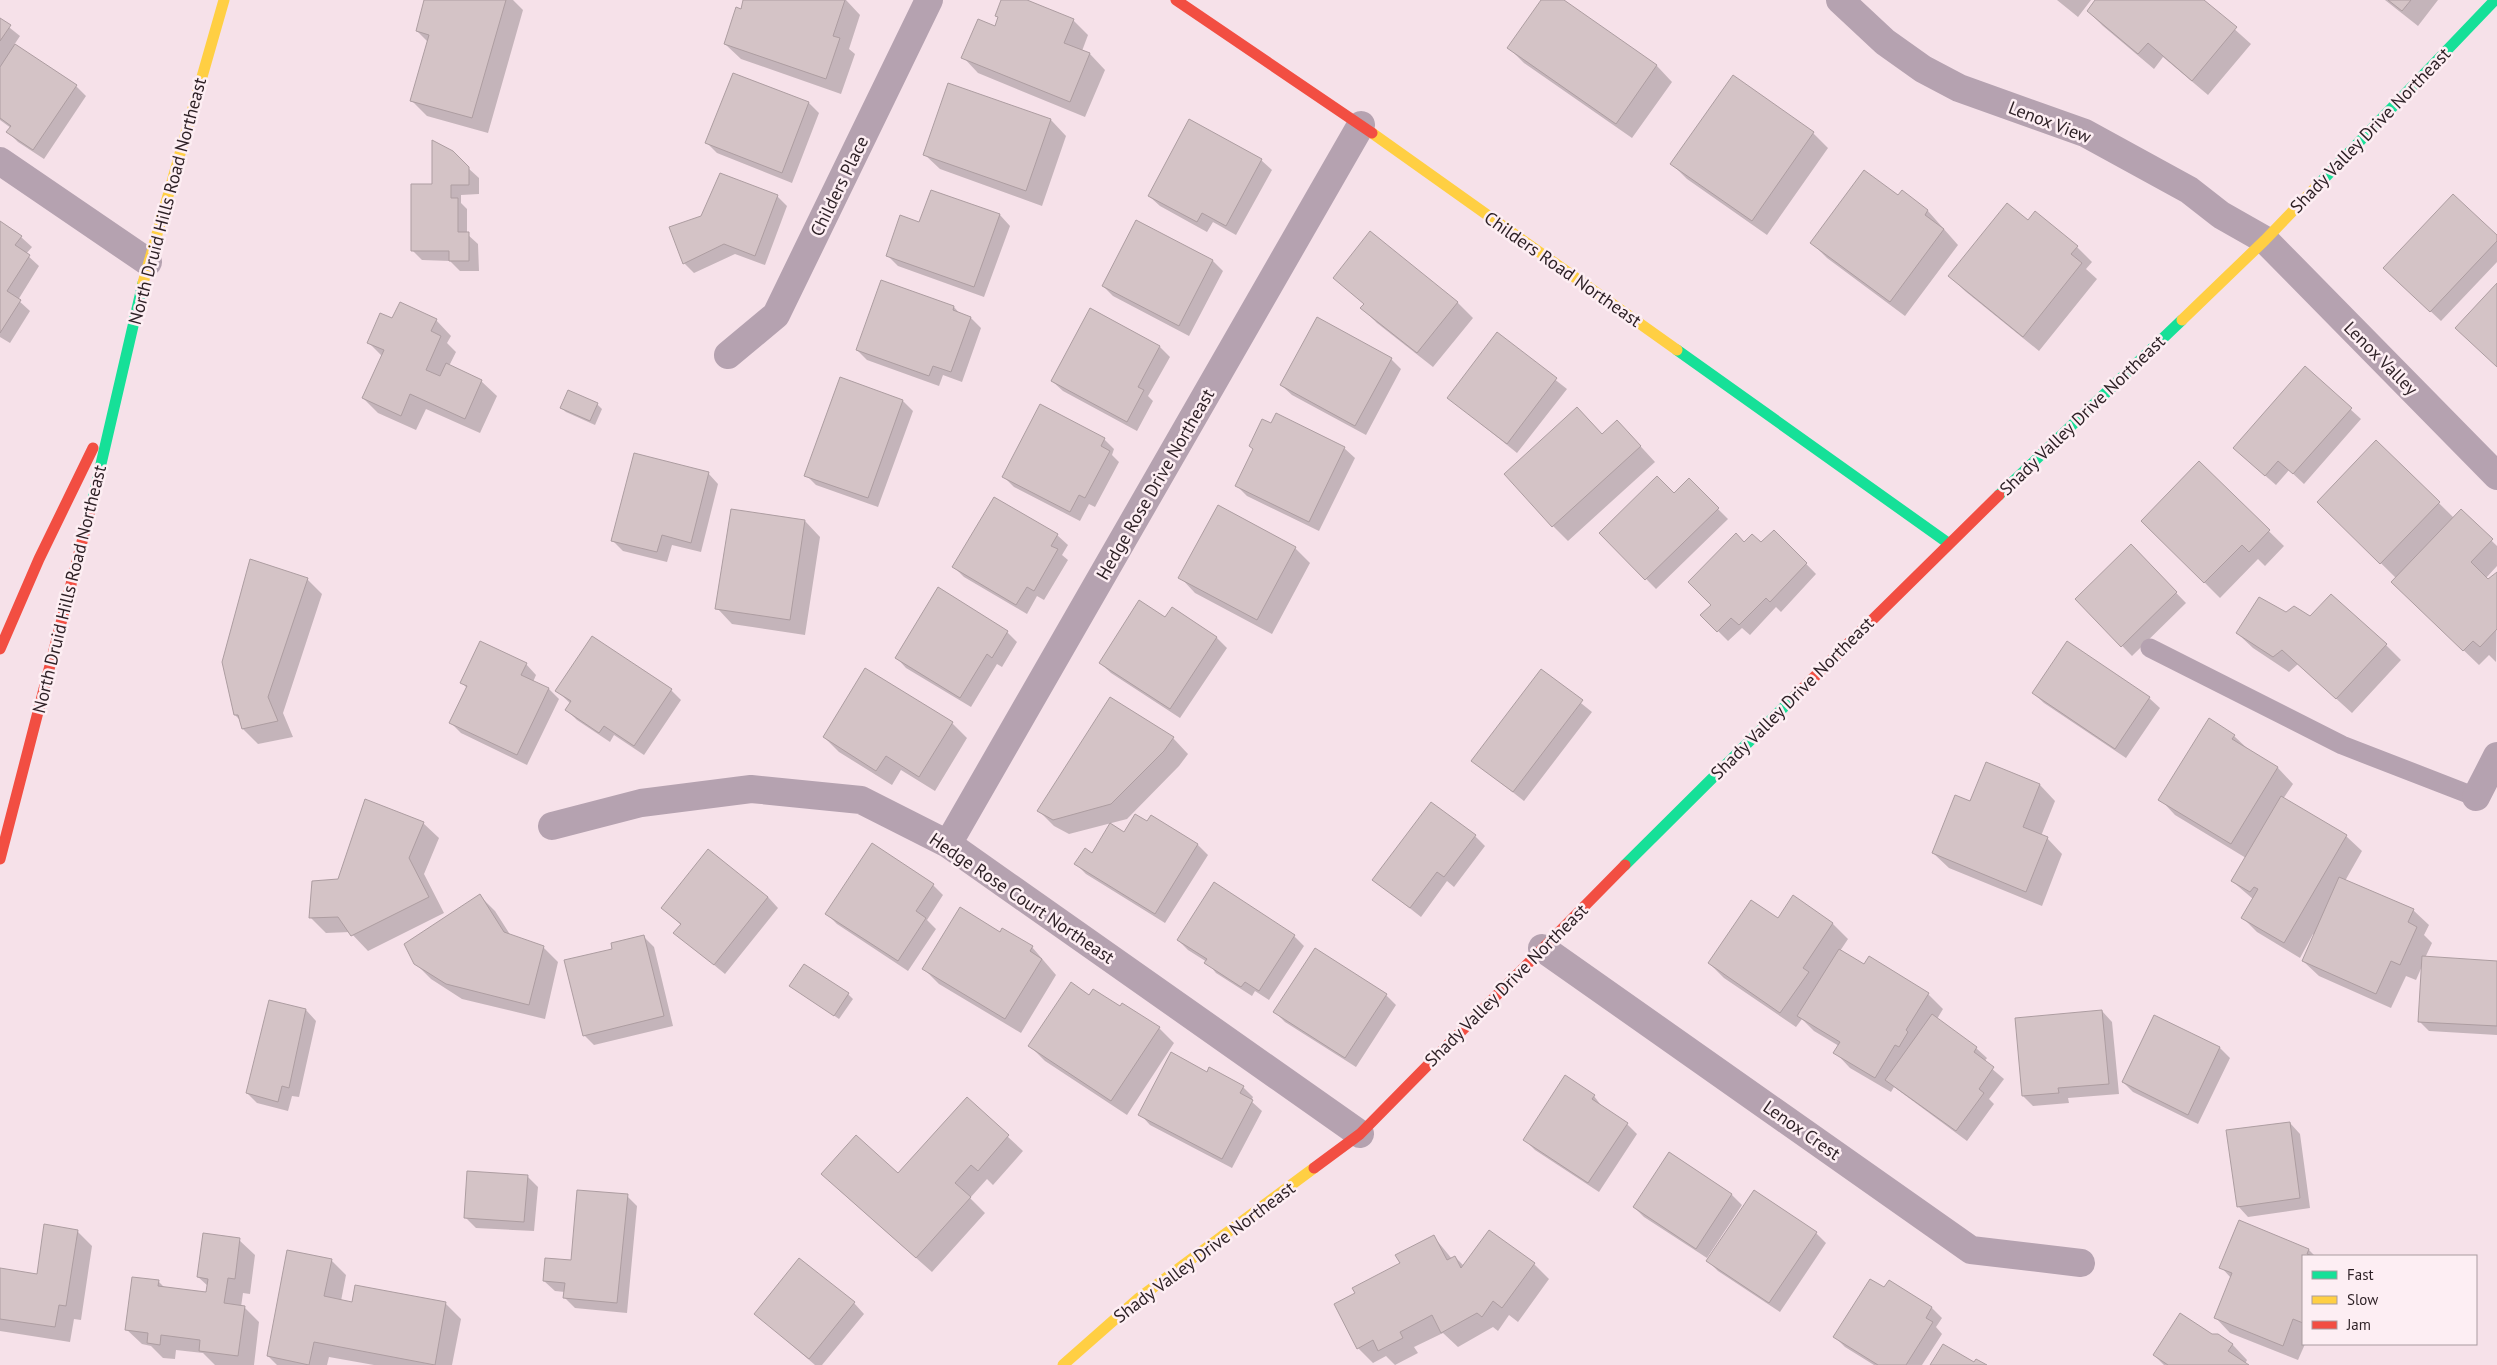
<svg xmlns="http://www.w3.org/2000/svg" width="2497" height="1365" viewBox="0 0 2497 1365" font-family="'PT Sans',sans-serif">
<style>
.shadow{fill:#0003}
.building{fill:#d4c3c6;stroke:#ad9da1}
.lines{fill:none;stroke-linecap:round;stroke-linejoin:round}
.lane{stroke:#b5a2b0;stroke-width:19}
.street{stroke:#b5a2b0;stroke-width:28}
.fast{stroke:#16e098;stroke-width:11}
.slow{stroke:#ffcf43;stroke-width:11}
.jam{stroke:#f24e42;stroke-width:11}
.labels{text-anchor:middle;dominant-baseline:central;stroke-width:5;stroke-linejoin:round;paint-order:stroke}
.street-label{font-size:18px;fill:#2c1f24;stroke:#fdeef3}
</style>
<rect width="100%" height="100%" fill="#f6e1e9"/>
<path class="shadow" d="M426,0H513L523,10L488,133L427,116L412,101L428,42L417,31Z
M745,0H846L860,15L849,49L855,54L841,94L741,59L725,44Z
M1002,0H1024L1073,20L1088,35L1082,51L1090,54L1105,70L1085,117L978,73L963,57L995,27L999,18L996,15Z
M1543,0H1562L1657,66L1672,82L1632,138L1524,63L1509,48Z
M2057,0H2091L2078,17Z
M2097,0H2202L2251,44L2208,95L2163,57L2154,69L2103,26L2088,11Z
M2385,0H2438L2418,26Z
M0,20L20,36L14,45L76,86L86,96L44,159L18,142L8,132L11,128L0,120Z
M733,74L809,103L819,113L792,183L717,153L707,143Z
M949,85L1051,120L1066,136L1042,206L940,169L924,154Z
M1813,133L1828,148L1767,235L1687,179L1672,164Z
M1261,160L1272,170L1236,235L1213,222L1207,232L1160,206L1149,196Z
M468,168L479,178V194L461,195V203L467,209V234L478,244L479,271H460L450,261L422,260L412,250L433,185Z
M932,191L1000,215L1010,226L984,297L898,266L887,255L920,224Z
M1902,192L1928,211L1958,245L1905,316L1827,258L1812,243L1898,197Z
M777,196L787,206L765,265L735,254L694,273L684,263Z
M2028,221L2077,247L2092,262L2086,269L2097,279L2039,351L1965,291L1950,276Z
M0,222L21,237L32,247L26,254L39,266L18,300L30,311L10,343L0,337Z
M1137,222L1213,261L1223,271L1189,336L1113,296L1103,286Z
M1370,233L1458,303L1473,318L1433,367L1377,323L1362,308L1365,305L1335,278Z
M2497,237V262L2441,321L2395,278Z
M954,307L960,314L971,318L981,328L962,382L943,375L939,386L867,360L857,350Z
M393,320H436L451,336L447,343L456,352L449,366L481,381L497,396L480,433L426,409L416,430L378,413L363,398L382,356L368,342Z
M1497,334L1567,389L1517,453L1449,398Z
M1160,347L1170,357L1148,396L1153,401L1137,431L1063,391L1052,381Z
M1391,359L1401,369L1366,435L1292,395L1281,385Z
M2305,368L2361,419L2304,484L2289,470L2276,485L2245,458Z
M903,401L913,411L878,507L816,485L806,475Z
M597,404L602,409L595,425L566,412L561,408Z
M1577,408L1603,435L1632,437L1655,462L1568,541L1553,526Z
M1104,439L1114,449L1112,455L1119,462L1095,507L1089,504L1080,521L1014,487L1004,477Z
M2377,442L2454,518L2461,511L2497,546V566L2486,578L2488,581L2497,573L2496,662L2489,655L2479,665L2408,597L2397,579L2334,517Z
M1250,446L1344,448L1355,458L1319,531L1247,496L1237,486L1254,450Z
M2199,463L2284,546L2265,566L2258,559L2220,598L2143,521Z
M708,473L718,484L701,552L672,545L667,562L623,551L613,541Z
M1689,480L1728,519L1656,589L1601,533L1674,494Z
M995,498L1057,535L1068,545L1062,555L1068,560L1044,600L1037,596L1027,614L964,577L954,567Z
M732,510L805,521L820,537L805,635L732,624L717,608Z
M1774,531L1816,574L1781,612L1776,607L1750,635L1742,628L1728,641L1702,615L1712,605L1744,543L1761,544Z
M2131,546L2186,603L2132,656L2076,599Z
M1295,548L1310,563L1272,634L1195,593L1180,577Z
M307,579L322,594L283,713L293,737L258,744L243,729L241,721L235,715Z
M1172,609L1217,638L1227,648L1180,718L1111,673L1100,663L1166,619Z
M2286,614L2311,618L2386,645L2401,660L2352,713L2298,664L2289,672L2253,648L2237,633Z
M1007,632L1017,642L1002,667L997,664L971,707L906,668L896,657Z
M526,664L536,675L533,682L549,689L559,699L527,765L461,733L451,723L467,688L462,683Z
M1541,671L1592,712L1524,801L1473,761Z
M671,690L681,700L644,755L614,735L610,742L577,720L567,710L571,704L557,691Z
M2033,693L2149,698L2160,708L2126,758L2044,703Z
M952,723L967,738L935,791L901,770L892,785L839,752L824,737Z
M2234,736L2250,751L2278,768L2293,784L2283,799L2346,836L2362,851L2345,881L2413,910L2429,925L2424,935L2432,943L2425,958L2497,962V1035L2429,1031L2419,1021L2423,964L2416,980L2406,976L2391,1008L2319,976L2303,961L2315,935L2313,934L2300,958L2257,932L2242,917L2253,899L2232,881L2246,858L2175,815L2160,799Z
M1173,738L1188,754L1179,766L1127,819L1069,834L1054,826L1039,811Z
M1986,764L2040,785L2055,801L2041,836L2047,838L2062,854L2042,906L1949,868L1933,853L1971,802Z
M1151,816L1198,845L1208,855L1165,923L1086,874L1076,864L1125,834L1147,823Z
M423,823L439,838L424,874L444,913L368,951L350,932L326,933L311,918L314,882L339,880Z
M1475,836L1485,846L1454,887L1447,881L1421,917L1374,880Z
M933,885L943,895L927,920L936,929L908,971L837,924L827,914Z
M480,896L495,911L511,936L543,947L558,962L545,1019L462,999L431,979L415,963Z
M768,897L778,908L725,974L675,933L681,925L663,908Z
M1793,897L1833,924L1848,939L1840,951L1865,966L1928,994L1943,1009L1937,1019L1976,1048L1987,1058L1984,1062L2004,1079L1989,1099L1994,1104L1967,1141L1894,1087L1891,1092L1850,1068L1835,1052L1839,1046L1814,1031L1802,1019L1796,1027L1724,978L1709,963L1778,920Z
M1000,934L1032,947L1056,975L1021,1033L939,984L924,969Z
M643,936L654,947L673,1026L594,1045L584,1035L614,950Z
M1294,936L1304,946L1269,1000L1255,991L1252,996L1216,973L1207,962L1188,950L1178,940Z
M791,986L848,994L853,999L839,1019Z
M1386,995L1396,1005L1356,1067L1285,1022L1275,1012Z
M1090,997L1120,1008L1122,1004L1159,1028L1174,1043L1127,1115L1045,1061L1030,1046Z
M306,1010L316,1021L299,1097L292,1096L288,1111L257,1103L247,1093Z
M2102,1011L2112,1022L2119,1094L2068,1098L2069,1103L2033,1106L2023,1096Z
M2220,1048L2230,1058L2198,1124L2133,1092L2123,1082Z
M1207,1073L1243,1087L1253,1097L1251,1101L1262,1111L1232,1168L1150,1125L1140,1114Z
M1594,1096L1603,1108L1627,1124L1637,1134L1599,1192L1535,1150L1524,1139Z
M967,1099L1023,1151L993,1185L987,1179L970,1198L985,1213L932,1272L838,1189L898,1175Z
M2290,1123L2300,1134L2310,1208L2248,1217L2238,1206Z
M1669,1153L1732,1195L1742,1205L1707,1258L1644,1217L1634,1207Z
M527,1176L538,1187L534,1231L476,1228L465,1217Z
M627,1196L637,1206L627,1313L575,1308L565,1298V1292L555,1291L544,1281L572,1261Z
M2240,1222L2309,1250L2315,1256H2303L2305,1344L2298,1360L2230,1333L2215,1317L2231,1278L2221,1267Z
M77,1231L92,1246L81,1320L74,1319L70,1342L0,1331V1269L38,1275Z
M1816,1233L1826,1243L1780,1312L1718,1271L1708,1261Z
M1434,1237L1452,1259L1455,1257L1464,1266L1534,1264L1549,1279L1518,1322L1509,1315L1498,1331L1493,1327L1458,1347L1443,1333L1414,1347L1418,1353L1395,1365L1386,1356L1373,1363L1358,1348L1357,1293L1401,1264Z
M239,1240L255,1255L250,1294L243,1293L241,1307H244L259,1322L254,1365H215L203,1353L176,1350L175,1359L163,1358L151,1346L142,1344L126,1329L158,1281L165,1288L207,1293L208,1286L198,1277Z
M331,1260L346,1275L341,1301L353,1303L356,1287L446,1304L461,1319L452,1365H374L329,1357L327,1365H277L268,1356Z
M1889,1281L1932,1308L1942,1318L1936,1327L1942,1334L1922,1365H1874L1845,1347L1835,1337L1884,1289Z
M854,1303L864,1314L822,1365H815L756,1314Z
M2212,1335L2232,1344L2247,1360L2245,1364L2247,1365H2164L2154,1355Z"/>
<path class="building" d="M424,0H506L472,118L410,101L429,35L416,31Z
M743,0H845L833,36L840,38L826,79L724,44L736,7L741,9Z
M1001,0H1027L1074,19L1064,43L1090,53L1070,102L961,58L978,19L995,26L998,17L995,16Z
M1541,0H1564L1657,65L1616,124L1507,48Z
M2095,0H2204L2237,27L2192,81L2148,43L2138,54L2087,11Z
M2388,0H2411L2402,11Z
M0,18L11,25L0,41Z
M15,44L77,85L33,150L6,132L11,126L0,118V67Z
M733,73L809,102L782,173L705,143Z
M1733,75L1814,132L1752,221L1670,164Z
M948,83L1051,119L1026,191L923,155Z
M1189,119L1262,159L1226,226L1202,213L1197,222L1148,196Z
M432,140L453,151L469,167V185H451V198H458V232H469V261H449V251H411V184H432Z
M1864,170L1898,195L1902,190L1928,210L1925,215L1944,229L1890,302L1810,243Z
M720,173L778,195L755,256L724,244L683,264L669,227L701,216Z
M931,190L1000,214L974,287L886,256L900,215L919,222Z
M2453,194L2497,235V241L2430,312L2383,268Z
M2007,203L2028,220L2035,211L2078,246L2071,254L2082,263L2023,337L1948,276Z
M1136,220L1213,260L1179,326L1102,286Z
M0,221L22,236L15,245L30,255L7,291L21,300L0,333Z
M1370,231L1458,302L1417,353L1360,308L1364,304L1333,278Z
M881,280L954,306L953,310L971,317L951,372L933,366L929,376L856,350Z
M2497,283V367L2455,328Z
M400,302L437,319L431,331L441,336L426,370L440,376L446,363L482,380L465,419L410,394L401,416L362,398L384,350L367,343L380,313L392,318Z
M1090,308L1160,346L1138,387L1144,390L1127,422L1051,381Z
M1317,317L1392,358L1355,426L1280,385Z
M1497,332L1557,378L1507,444L1447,398Z
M2305,366L2352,408L2293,474L2278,461L2265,476L2233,448Z
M840,377L903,400L868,498L804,476Z
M568,390L598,403L590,421L560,408Z
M1040,404L1105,438L1101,446L1110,451L1085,498L1079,495L1070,512L1002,477Z
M1577,407L1602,434L1617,420L1641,446L1552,527L1504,474Z
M1276,413L1345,447L1309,522L1235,486L1253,449L1249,446L1262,419L1271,423Z
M2376,440L2440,502L2380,564L2317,502Z
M634,453L709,472L691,543L662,535L657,552L611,541Z
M2199,461L2270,530L2249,552L2242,545L2204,583L2141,521Z
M1657,476L1674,493L1689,478L1719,508L1645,580L1599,533Z
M994,497L1058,534L1051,546L1058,549L1034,591L1027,587L1016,605L952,567Z
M1218,505L1296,547L1257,620L1178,578Z
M731,509L805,520L790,620L715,609Z
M2461,509L2493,539L2471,562L2488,579L2497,572V629L2480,647L2473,641L2463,651L2391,582Z
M1774,530L1807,563L1770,602L1766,598L1739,625L1731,618L1717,632L1700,615L1711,605L1688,582L1736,533L1744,542L1752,534L1761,542Z
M2131,544L2177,592L2121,647L2075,599Z
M250,559L308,578L268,697L278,721L242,729L238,715H234L222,662Z
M938,587L1008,631L992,658L987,654L960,698L895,658Z
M2331,594L2387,644L2336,699L2282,650L2273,657L2236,633L2259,597L2286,612L2294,606L2310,616Z
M1139,600L1165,617L1172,607L1217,637L1170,709L1099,663Z
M592,636L672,689L634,746L604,726L599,733L565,710L571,701L555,691Z
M480,641L527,663L521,675L549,688L517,755L449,723L467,686L460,683Z
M2067,641L2150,697L2115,749L2032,693Z
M865,668L953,722L919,777L886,756L876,771L823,737Z
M1541,669L1583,700L1513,792L1471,761Z
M1110,697L1174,737L1164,751L1111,804L1053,820L1037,811Z
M2209,718L2235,735L2232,739L2278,767L2231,844L2158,800Z
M1986,762L2040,784L2023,827L2048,837L2026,892L1932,853L1955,795L1970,801Z
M2281,796L2347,835L2284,943L2241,918L2258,889L2254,887L2250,892L2231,881Z
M365,799L424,822L409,858L429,897L351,936L338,917L309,918L312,881L338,879Z
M1431,802L1476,835L1444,877L1437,872L1410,908L1372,880Z
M1135,814L1147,821L1151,815L1198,844L1155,914L1074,864L1085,848L1092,853L1110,823L1124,832Z
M872,843L934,884L916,911L926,918L898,961L825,914Z
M708,849L768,897L714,965L673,933L681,924L661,908Z
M2339,877L2414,909L2408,922L2417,927L2400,965L2391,961L2376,994L2302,961Z
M1214,882L1295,935L1259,991L1245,982L1241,987L1204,963L1207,959L1177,940Z
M480,894L504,932L544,946L529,1005L446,984L414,964L404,944Z
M1793,895L1833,923L1803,968L1809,972L1780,1013L1708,963L1751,900L1778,918Z
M960,907L1000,932L1002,928L1033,946L1030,951L1042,959L1005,1019L922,969Z
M644,935L664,1016L583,1036L564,960L612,949L611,943Z
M1315,948L1387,994L1345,1058L1273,1012Z
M1839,949L1864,964L1869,956L1929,993L1906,1030L1908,1032L1899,1047L1895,1045L1875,1078L1833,1053L1840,1042L1797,1016Z
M2422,956L2497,961V1026L2418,1022Z
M804,964L849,993L834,1016L789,986Z
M1071,982L1089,995L1093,989L1120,1006L1122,1003L1160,1027L1111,1101L1028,1046Z
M269,1000L306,1009L289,1088L282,1086L278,1102L246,1093Z
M2102,1010L2109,1084L2058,1088L2059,1093L2022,1096L2015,1018Z
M1932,1014L1977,1047L1974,1052L1994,1067L1979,1089L1984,1093L1956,1131L1885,1080Z
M2154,1015L2220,1047L2188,1115L2122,1082Z
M1171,1052L1207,1072L1209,1067L1244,1086L1240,1093L1253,1100L1222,1159L1138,1115Z
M1565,1075L1595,1095L1592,1099L1628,1123L1588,1183L1523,1140Z
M967,1097L1009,1135L978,1171L971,1165L955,1183L971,1197L916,1258L821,1174L856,1135L898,1173Z
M2290,1122L2300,1198L2237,1207L2226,1130Z
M1669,1152L1732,1194L1696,1249L1633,1207Z
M467,1171L528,1175L524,1222L464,1218Z
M577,1190L628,1194L617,1303L563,1298L565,1283L543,1281L545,1258L571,1260Z
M1754,1190L1817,1232L1769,1303L1706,1261Z
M2239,1220L2309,1249L2307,1254L2312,1256H2303V1323L2293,1319L2283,1346L2214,1318L2232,1273L2219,1268Z
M44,1224L78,1230L66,1306L59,1305L55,1327L0,1319V1268L37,1274Z
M1489,1230L1535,1263L1502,1308L1493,1301L1482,1317L1477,1313L1441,1333L1432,1315L1400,1332L1403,1338L1378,1351L1373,1340L1357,1349L1334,1304L1355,1293L1352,1288L1400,1263L1395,1255L1434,1235L1447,1260L1455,1256L1461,1268Z
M203,1233L240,1238L235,1279L228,1278L224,1303L245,1306L238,1356L199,1351L200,1340L161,1335L160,1345L147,1343L148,1333L125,1330L132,1277L159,1280L158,1286L206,1292L208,1279L197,1277Z
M287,1250L332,1259L324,1296L352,1302L355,1285L446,1302L435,1365L314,1342L309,1365L267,1356Z
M799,1258L855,1302L809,1359L754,1314Z
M1870,1279L1884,1287L1889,1280L1932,1307L1926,1318L1933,1322L1906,1365H1878L1833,1337Z
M2180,1313L2212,1334H2218L2233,1344L2228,1351L2249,1365H2168L2153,1355Z
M1943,1344L1974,1362L1976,1359L1987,1365H1930Z"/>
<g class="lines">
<path class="lane" d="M2150,648L2342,745L2476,797"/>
<path class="street" d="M1840,0L1885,42L1923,69L1959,88L2085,133L2189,190L2221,215L2265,240L2497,476
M0,161L148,262
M728,355L776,315L929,0
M2476,797L2497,756
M552,826L641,803L751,789L861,800L948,844L1360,1134
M948,844L1361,125
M1542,948L1971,1250L2081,1263"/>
<path class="fast" d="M2317,186L2495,0
M1677,350L1948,543
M1999,495L2182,320
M91,507L143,283
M1625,865L1795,696"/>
<path class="slow" d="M1372,133L1677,350
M143,283L224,0
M2182,320L2265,240L2317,186
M1063,1365L1139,1298L1314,1168"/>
<path class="jam" d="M1176,0L1372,133
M0,649L39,559L93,448
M1795,696L1999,495
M0,859L91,507
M1314,1168L1360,1134L1625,865"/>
</g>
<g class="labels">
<g class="street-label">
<text transform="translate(2050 122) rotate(21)">Lenox View</text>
<text transform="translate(2370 130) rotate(-46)">Shady Valley Drive Northeast</text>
<text transform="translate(839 186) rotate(-64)">Childers Place</text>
<text transform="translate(167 201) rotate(-75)">North Druid Hills Road Northeast</text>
<text transform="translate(1563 269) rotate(35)">Childers Road Northeast</text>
<text transform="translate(2381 358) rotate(45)">Lenox Valley</text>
<text transform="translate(2082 415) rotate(-44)">Shady Valley Drive Northeast</text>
<text transform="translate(1155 484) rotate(-60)">Hedge Rose Drive Northeast</text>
<text transform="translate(69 589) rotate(-76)">North Druid Hills Road Northeast</text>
<text transform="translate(1792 698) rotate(-45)">Shady Valley Drive Northeast</text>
<text transform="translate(1022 898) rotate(34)">Hedge Rose Court Northeast</text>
<text transform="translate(1506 985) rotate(-45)">Shady Valley Drive Northeast</text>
<text transform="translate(1802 1130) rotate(35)">Lenox Crest</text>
<text transform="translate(1204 1252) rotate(-37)">Shady Valley Drive Northeast</text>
</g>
</g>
<rect x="2302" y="1255" width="175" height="90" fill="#fdeef3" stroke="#a99ba0"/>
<rect x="2312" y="1271" width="25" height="8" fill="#16e098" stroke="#a99ba0"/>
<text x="2347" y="1280" font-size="15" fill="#2c1f24">Fast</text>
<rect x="2312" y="1296" width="25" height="8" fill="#ffcf43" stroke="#a99ba0"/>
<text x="2347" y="1305" font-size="15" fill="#2c1f24">Slow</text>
<rect x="2312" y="1321" width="25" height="8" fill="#f24e42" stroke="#a99ba0"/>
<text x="2347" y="1330" font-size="15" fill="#2c1f24">Jam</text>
</svg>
